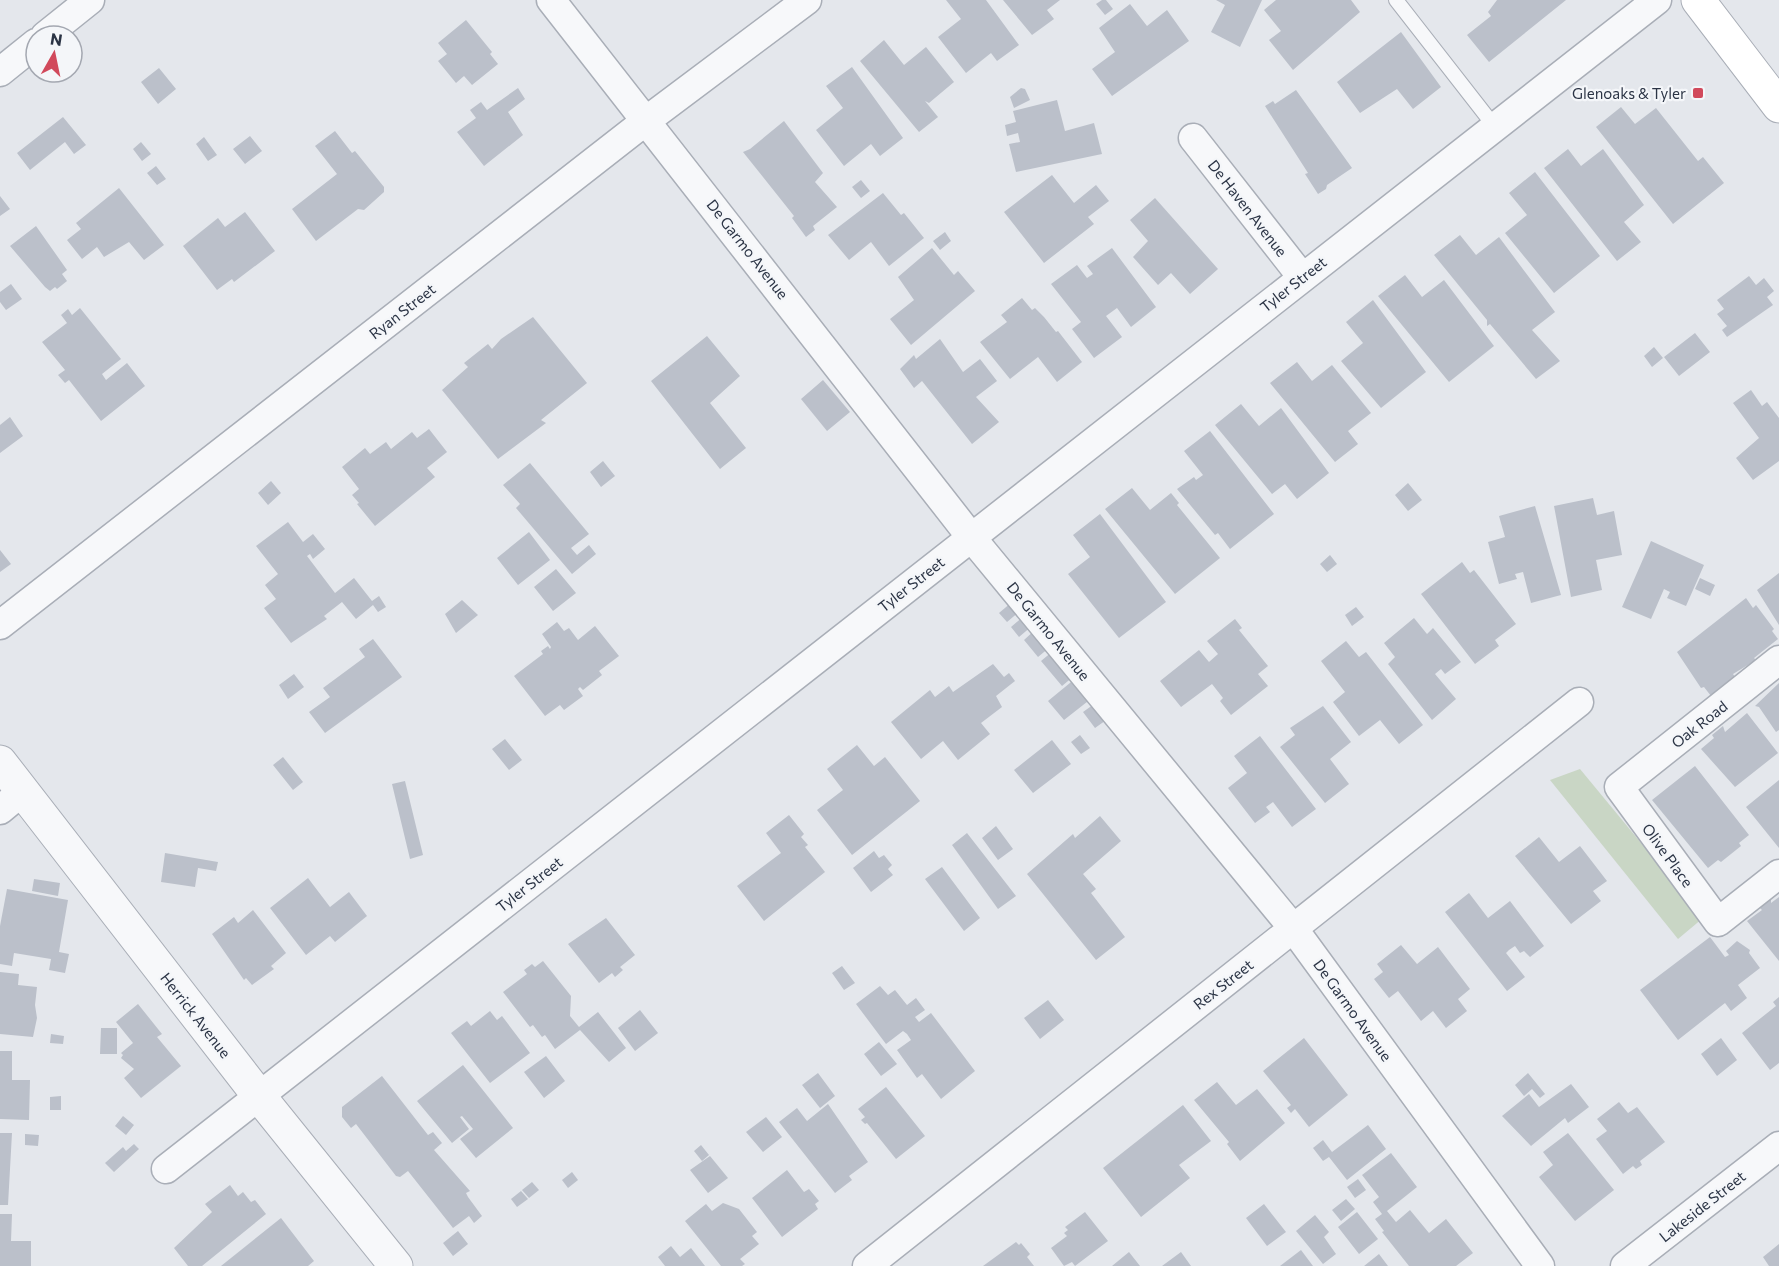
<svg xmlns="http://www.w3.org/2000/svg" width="1779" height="1266" viewBox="0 0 1779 1266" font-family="Commissioner,sans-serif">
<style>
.green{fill:#c9d6c5}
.building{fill:#bbc0ca}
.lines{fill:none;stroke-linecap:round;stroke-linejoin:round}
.service-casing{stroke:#a9aeb7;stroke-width:16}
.minor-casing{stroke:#a9aeb7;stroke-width:31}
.tertiary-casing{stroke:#a9aeb7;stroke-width:35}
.secondary-casing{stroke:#a9aeb7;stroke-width:35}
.service{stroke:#f7f8fa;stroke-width:14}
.minor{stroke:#f7f8fa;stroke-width:28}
.tertiary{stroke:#f7f8fa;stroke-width:33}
.secondary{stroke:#fff;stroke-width:33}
.poi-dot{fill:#d1495b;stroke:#f4f6f9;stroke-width:2}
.labels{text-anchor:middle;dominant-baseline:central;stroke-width:4.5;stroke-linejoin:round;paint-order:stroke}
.poi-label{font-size:15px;fill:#2b3445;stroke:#f4f6f9;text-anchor:end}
.street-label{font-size:15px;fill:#2b3445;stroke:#f4f6f9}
</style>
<rect width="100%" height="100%" fill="#e4e7ec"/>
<path class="green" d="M1580,769L1703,918L1678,939L1550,780Z"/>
<path class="building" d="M946,0H986L1019,45L997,61L991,53L966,73L938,37L961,19Z
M1003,0H1060L1047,10L1054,19L1032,35Z
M1102,0H1106L1113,9L1105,15L1096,4Z
M1216,0H1262L1240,47L1211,32L1225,5Z
M1276,0H1351L1360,12L1293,70L1269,40L1281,31L1264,10Z
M1497,0H1566L1489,62L1467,35L1491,16L1488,12Z
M1130,4L1147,26L1167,10L1189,41L1112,96L1092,69L1115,52L1099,28Z
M466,20L492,52L490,54L498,64L472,85L464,76L456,83L438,61L447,54L438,43Z
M1401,32L1441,87L1413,109L1397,89L1360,113L1337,82Z
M884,40L904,65L926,47L954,82L929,103L925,101L938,117L919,132L860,61Z
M852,67L903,138L880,156L871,144L844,166L816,130L843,108L826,86Z
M159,68L176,89L158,104L141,82Z
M518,88L525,99L508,112L523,135L484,166L457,132L476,118L470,110L481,102L487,110Z
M1021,88L1025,89L1030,100L1014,108L1010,97Z
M1296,90L1352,168L1327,185L1326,189L1318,194L1305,174L1308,173L1265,106L1273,101L1275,104Z
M1057,100L1065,131L1094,123L1102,154L1016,172L1009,144L1020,142L1018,133L1007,136L1005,125L1016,122L1013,111Z
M1621,107L1635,124L1656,108L1698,161L1703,157L1724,183L1673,224L1596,127Z
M63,117L86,145L74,154L65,142L30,170L17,153Z
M784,121L823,173L815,182L837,207L813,226L815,230L806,237L792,218L794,216L743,152L750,149Z
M335,131L352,153L355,151L384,187V192L364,210L358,209L316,241L292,209L337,174L315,146Z
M250,136L262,151L245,164L233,149Z
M204,137L217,155L208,161L196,144Z
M141,142L151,154L142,161L133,149Z
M1568,149L1581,166L1603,149L1644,205L1624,222L1641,242L1617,261L1544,168Z
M156,166L166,179L157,185L147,173Z
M1535,172L1600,256L1554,293L1505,233L1527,215L1509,193Z
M1052,175L1074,203L1096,185L1109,201L1088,217L1094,224L1044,263L1004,212Z
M861,180L870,191L861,198L852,187Z
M119,188L164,245L144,260L129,242L104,257L97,247L82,259L67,240L81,229L76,223Z
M883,193L901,215L904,213L924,238L889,266L871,242L849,260L828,235Z
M0,196L10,209L0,216Z
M1155,198L1218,269L1190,294L1171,273L1158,285L1133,257L1148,241L1130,220Z
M245,212L275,251L234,282L232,279L217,290L183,246L218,218L225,227Z
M36,226L67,270L62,274L67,281L57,289L55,287L50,291L45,287L10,246Z
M945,232L951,241L940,250L933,241Z
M1460,235L1476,255L1499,237L1555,312L1532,330L1560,361L1536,379L1490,324L1487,326V320L1434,255Z
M932,248L954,275L958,271L975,291L911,345L890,319L914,300L898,277Z
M1112,248L1156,307L1131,327L1117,308L1106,316L1122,337L1094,358L1072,329L1081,322L1051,284L1077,265L1087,278L1093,274L1087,266Z
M1405,275L1422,297L1444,280L1494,346L1449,382L1378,296Z
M1749,276L1756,285L1764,278L1774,291L1767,297L1773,305L1727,337L1722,330L1727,326L1717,314L1724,309L1717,300Z
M11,284L22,299L6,310L0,302V292Z
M1022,298L1032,310L1035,308L1044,317L1056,332L1058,331L1082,362L1057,382L1038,357L1010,379L980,342L1007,322L1001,315Z
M1373,300L1426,372L1381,408L1341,361L1363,343L1346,322Z
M80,308L121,359L102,374L106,380L127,363L145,386L101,421L69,380L65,383L58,375L65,370L42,342L67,323L61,315L68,309L72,315Z
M533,317L587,383L541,420L546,423L498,459L442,390L468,367L464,363L488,344L492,349L501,339Z
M1695,333L1710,352L1679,376L1664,357Z
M707,336L740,376L710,403L746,448L720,469L651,381Z
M940,339L963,372L980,359L997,381L976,397L999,422L972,444L922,381L914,388L900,369L914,355L916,359Z
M1654,347L1663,358L1652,367L1644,356Z
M1297,362L1312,381L1332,365L1371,413L1348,431L1358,444L1335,462L1270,383Z
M823,380L850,412L827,431L801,399Z
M1751,390L1762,406L1767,402L1779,418V461L1753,480L1736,458L1759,438L1733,403Z
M1241,404L1259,426L1281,408L1329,473L1297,499L1285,484L1272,494L1215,425Z
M10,417L23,436L0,453V425Z
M429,429L447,452L427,468L435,477L375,526L357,504L359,503L352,495L359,489L342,467L365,448L370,454L386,442L391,449L412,432L417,438Z
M1210,431L1274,514L1230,549L1218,533L1215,535L1177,489L1194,477L1196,480L1203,475L1184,451Z
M603,461L615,476L601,487L590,472Z
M530,463L589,534L571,548L577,555L589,545L596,554L572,574L516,508L520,504L503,485Z
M271,481L281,493L268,505L258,493Z
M1408,483L1422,500L1408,511L1395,495Z
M1132,488L1150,510L1171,493L1179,503L1177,505L1220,558L1175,594L1105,509Z
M1593,498L1597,515L1614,511L1622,555L1596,560L1602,590L1571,597L1554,506Z
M1535,506L1561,595L1531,603L1523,572L1515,574L1517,579L1499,584L1488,542L1505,537L1499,516Z
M1100,514L1166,602L1119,638L1068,574L1090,557L1073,535Z
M288,522L303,542L313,534L325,549L313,559L310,554L307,556L335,593L354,578L372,601L379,596L386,607L378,612L373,605L356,619L342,602L324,616L327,619L291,643L264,608L276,599L265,585L278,574L256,546Z
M529,532L550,560L518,585L497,558Z
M1651,541L1704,565L1686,606L1667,598L1670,592L1664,589L1651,619L1622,607Z
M0,550L11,564L0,572Z
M1330,555L1337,564L1327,572L1320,564Z
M1462,562L1470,573L1474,570L1516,624L1495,640L1499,646L1475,664L1421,594Z
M556,569L576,593L553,611L534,587Z
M1779,573V625L1757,590Z
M1700,578L1715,585L1710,596L1695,589Z
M1746,598L1753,608L1756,605L1774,629L1772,631L1778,639L1754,658L1756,660L1733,674L1735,677L1711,696L1704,687L1701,688L1677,652Z
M462,600L478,615L456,633L445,614Z
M1012,602L1020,611L1007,622L999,613Z
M1356,607L1364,617L1352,626L1345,615Z
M1024,616L1032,626L1019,637L1011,627Z
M1414,618L1427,634L1433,628L1461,662L1445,674L1441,669L1435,674L1456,699L1432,720L1388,664L1395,657L1384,643Z
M1235,619L1242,628L1239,630L1268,666L1258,674L1268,686L1231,715L1220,701L1223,698L1212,684L1181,707L1160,681L1199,650L1209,662L1218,654L1207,641Z
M557,622L564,631L569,628L578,640L595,626L619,656L599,671L602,675L583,690L580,687L578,689L583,696L564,710L560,705L545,716L514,676L543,654L541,651L548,646L550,649L551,647L542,634Z
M1036,629L1050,647L1038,657L1024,640Z
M373,639L402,677L325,733L309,712L330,697L323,688L365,657L359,649Z
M1346,641L1359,657L1366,652L1423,725L1399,744L1380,720L1359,736L1333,702L1345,692L1321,661Z
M1053,651L1074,676L1062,686L1041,661Z
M993,664L1004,677L1009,673L1015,681L996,696L1002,707L981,723L990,734L958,760L943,741L921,759L891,722L930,690L935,697L949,686L953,692Z
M294,674L304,687L288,699L279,685Z
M1076,678L1092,698L1064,720L1048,701Z
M1779,683V730L1776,732L1759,707L1755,706Z
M1097,702L1109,718L1095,728L1083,712Z
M1323,706L1351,742L1330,759L1349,784L1325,803L1280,747L1295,735L1290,728Z
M1747,713L1778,753L1735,787L1701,749L1714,738L1712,735L1723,726L1725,732Z
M1080,735L1090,748L1081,754L1071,742Z
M1260,736L1316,809L1292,827L1273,802L1266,807L1270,812L1255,823L1228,788L1247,773L1234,756Z
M505,739L522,760L509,770L492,749Z
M1052,740L1071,764L1033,793L1014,770Z
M857,745L874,766L885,757L920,801L852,855L817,810L843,790L827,769Z
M283,757L303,782L293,790L273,765Z
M1695,766L1749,835L1739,843L1741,846L1721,862L1718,860L1708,868L1652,800Z
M1779,780V848L1746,807Z
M405,781L423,855L410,859L392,784Z
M789,815L804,834L801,837L808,845L805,847L825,872L764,921L737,886L781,853L766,833Z
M1100,816L1121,841L1083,874L1096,889L1091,893L1125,937L1096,960L1027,874L1073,834L1075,838Z
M996,826L1013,849L998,860L982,838Z
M967,833L1016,896L998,909L952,845Z
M1539,837L1559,862L1580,846L1607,881L1593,891L1601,901L1571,924L1515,856Z
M874,851L879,858L884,855L892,865L888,869L893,875L871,892L853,868Z
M165,853L218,862L216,871L198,868L195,887L161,882Z
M942,867L980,918L964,931L925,879Z
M308,878L330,907L349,892L367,916L335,942L330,936L306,955L270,908Z
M34,879L60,883L58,896L32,891Z
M7,889L68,900L59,952L69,954L65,973L49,970L51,959L14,953L12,966L0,964V926Z
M1469,893L1488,918L1510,901L1544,946L1530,957L1524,951L1520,953L1515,946L1509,950L1506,953L1525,977L1507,991L1445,912Z
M1771,897V903L1779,897V961L1747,921L1762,910L1759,907Z
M253,910L286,953L271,966L274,969L252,985L246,978L244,980L212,934L234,917L238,923Z
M606,918L635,955L620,967L623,970L615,977L612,973L599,983L568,944Z
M1710,937L1725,957L1729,955L1726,951L1737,941L1750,950L1749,953L1760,968L1738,985L1747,998L1731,1011L1725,1003L1678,1040L1640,990Z
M1401,945L1417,964L1438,947L1470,989L1458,999L1467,1011L1446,1028L1433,1011L1421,1021L1398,991L1389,998L1374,979L1383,972L1377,964Z
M543,961L571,996L570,1016L579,1027L598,1012L626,1048L609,1062L580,1030L555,1049L545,1035L542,1037L533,1025L530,1027L503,992L527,974L524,970L532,964L535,967Z
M842,966L855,983L844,990L832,973Z
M0,972L19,974L18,985L37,987L35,1005L37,1018L33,1037L0,1034Z
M880,986L888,995L895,990L907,1005L916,998L925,1010L915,1017L919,1022L931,1013L975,1071L941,1099L922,1074L917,1078L897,1050L911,1040L907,1034L903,1031L886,1044L856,1004Z
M1779,997V1063L1770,1070L1742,1033L1776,1006L1773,1002Z
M1048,1000L1064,1020L1040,1039L1024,1018Z
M138,1004L162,1034L157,1037L181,1066L141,1098L124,1078L134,1069L121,1058L123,1055L121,1053L133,1043L116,1022Z
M640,1010L658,1033L635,1051L618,1028Z
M490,1011L497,1020L502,1016L530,1053L490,1083L451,1033L467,1021L471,1026Z
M101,1028H117V1054H100Z
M51,1034L64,1036L63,1044L50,1043Z
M1304,1038L1348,1095L1309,1127L1295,1109L1291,1113L1287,1108L1291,1105L1263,1071Z
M1721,1038L1737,1060L1717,1076L1701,1054Z
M879,1042L897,1064L881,1076L864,1054Z
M0,1051H12V1080H30L29,1120L0,1119Z
M546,1056L565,1081L544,1098L524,1072Z
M463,1065L513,1128L476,1158L460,1139L473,1129L462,1116L460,1117L469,1129L452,1143L417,1101Z
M818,1073L835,1096L820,1108L802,1085Z
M1528,1073L1545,1094L1540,1098L1532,1089L1524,1096L1515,1085Z
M382,1076L428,1135L433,1132L442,1143L434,1150L470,1191L466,1193L468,1197L482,1216L474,1223L469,1216L453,1228L408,1171L400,1177L396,1176L356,1124L351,1128L342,1117V1107Z
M1217,1082L1236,1105L1257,1089L1285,1123L1240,1161L1227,1144L1229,1142L1194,1100Z
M1571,1084L1589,1107L1568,1123L1565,1118L1531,1146L1502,1116L1529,1094L1539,1107Z
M886,1087L925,1136L896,1159L867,1123L865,1124L861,1120L865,1117L858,1109Z
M61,1096V1110H50V1097Z
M1619,1102L1628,1113L1637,1107L1665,1142L1640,1161L1642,1165L1636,1169L1633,1166L1623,1174L1596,1139L1607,1131L1597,1119Z
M828,1104L868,1162L849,1176L852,1180L835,1193L779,1122L797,1108L807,1121Z
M1183,1105L1211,1141L1179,1165L1190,1178L1141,1217L1103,1168Z
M123,1116L134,1125L126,1135L115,1126Z
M766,1117L782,1137L763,1152L746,1132Z
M1368,1125L1386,1149L1347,1180L1329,1157L1323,1161L1313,1148L1323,1140L1332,1152Z
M0,1133H12L8,1205H0Z
M1568,1133L1614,1190L1575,1221L1539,1177L1553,1165L1543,1152Z
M25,1134L39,1135L38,1146L25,1145Z
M134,1144L139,1149L114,1172L105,1163L123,1147L126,1151Z
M701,1145L709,1155L702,1161L694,1151Z
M1391,1153L1417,1187L1387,1211L1396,1222L1410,1210L1429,1233L1446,1219L1473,1253L1456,1266H1409L1382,1232L1384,1231L1375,1219L1382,1214L1373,1202L1379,1197L1362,1175Z
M710,1156L728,1178L708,1193L690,1170Z
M787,1170L804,1192L809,1189L819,1201L815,1204L818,1209L782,1237L752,1198Z
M572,1172L578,1180L568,1188L562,1180Z
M1358,1179L1366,1190L1355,1198L1347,1187Z
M532,1182L539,1190L529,1198L522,1190Z
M230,1185L238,1196L243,1192L251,1202L255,1200L266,1214L202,1266H188L174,1248L212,1212L205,1204Z
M521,1191L528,1199L517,1207L511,1199Z
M1346,1199L1355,1209L1341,1221L1332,1210Z
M723,1203L739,1209L757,1232L752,1236L759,1244L740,1259L745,1264L742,1266H721L685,1221L706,1204L712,1211Z
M1264,1204L1286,1232L1267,1246L1246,1218Z
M1085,1212L1108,1241L1075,1266L1072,1262L1064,1266L1051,1248L1067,1236L1064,1233L1068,1230L1065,1227Z
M1357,1212L1378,1239L1359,1254L1338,1227Z
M0,1214H12L11,1241H31V1266H0Z
M1315,1215L1329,1232L1324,1237L1336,1254L1323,1264L1296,1231Z
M281,1218L314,1261L308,1266H221Z
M458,1231L468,1244L453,1256L443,1243Z
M1016,1242L1019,1245L1021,1243L1030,1254L1027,1257L1034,1266H983Z
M1779,1244V1266H1769L1763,1257Z
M671,1246L680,1257L691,1248L705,1266H665L658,1257Z
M1301,1250L1313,1266H1280Z
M1129,1252L1140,1266H1112Z
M1181,1252L1191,1266H1162Z
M1379,1254L1388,1266H1364Z"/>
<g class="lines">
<g class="service-casing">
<path id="service" d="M1396,0L1495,127"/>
</g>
<g class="minor-casing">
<path id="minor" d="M551,0L971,537L1293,928L1540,1266
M45,36L90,0
M0,72L36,43
M1193,138L1302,277
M0,625L647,120L807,0
M1779,660L1619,787L1718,922L1779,874
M0,810L23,791
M166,1169L1657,0
M867,1266L1579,702
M1625,1266L1779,1146"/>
</g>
<g class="tertiary-casing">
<path id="tertiary" d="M0,762L259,1096L396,1266"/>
</g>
<g class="secondary-casing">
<path id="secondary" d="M1698,0L1779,106"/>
</g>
<use href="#service" class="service"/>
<use href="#minor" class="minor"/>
<use href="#tertiary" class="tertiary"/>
<use href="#secondary" class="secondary"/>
</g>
<rect class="poi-dot" x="1692" y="87" width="12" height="12" rx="3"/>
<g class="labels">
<g class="poi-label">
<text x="1686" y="93">Glenoaks &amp; Tyler</text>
</g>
<g class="street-label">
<text transform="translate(1248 208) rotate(52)">De Haven Avenue</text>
<text transform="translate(748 249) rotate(52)">De Garmo Avenue</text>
<text transform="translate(1293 284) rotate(-38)">Tyler Street</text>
<text transform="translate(402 311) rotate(-38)">Ryan Street</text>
<text transform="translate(911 584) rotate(-38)">Tyler Street</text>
<text transform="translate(1049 631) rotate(51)">De Garmo Avenue</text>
<text transform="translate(1699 724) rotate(-38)">Oak Road</text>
<text transform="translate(1668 855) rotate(54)">Olive Place</text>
<text transform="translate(529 884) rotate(-38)">Tyler Street</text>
<text transform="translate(1223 984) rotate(-38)">Rex Street</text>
<text transform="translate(1353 1010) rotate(54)">De Garmo Avenue</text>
<text transform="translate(196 1015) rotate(52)">Herrick Avenue</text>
<text transform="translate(1702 1206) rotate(-38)">Lakeside Street</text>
</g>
</g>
<g transform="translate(54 54) rotate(9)"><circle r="28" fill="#f4f6f9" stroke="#a4a8b1" stroke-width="1.5"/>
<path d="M0-4.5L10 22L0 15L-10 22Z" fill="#d1495b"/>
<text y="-9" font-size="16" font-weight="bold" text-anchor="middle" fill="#2b3445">N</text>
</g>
</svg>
